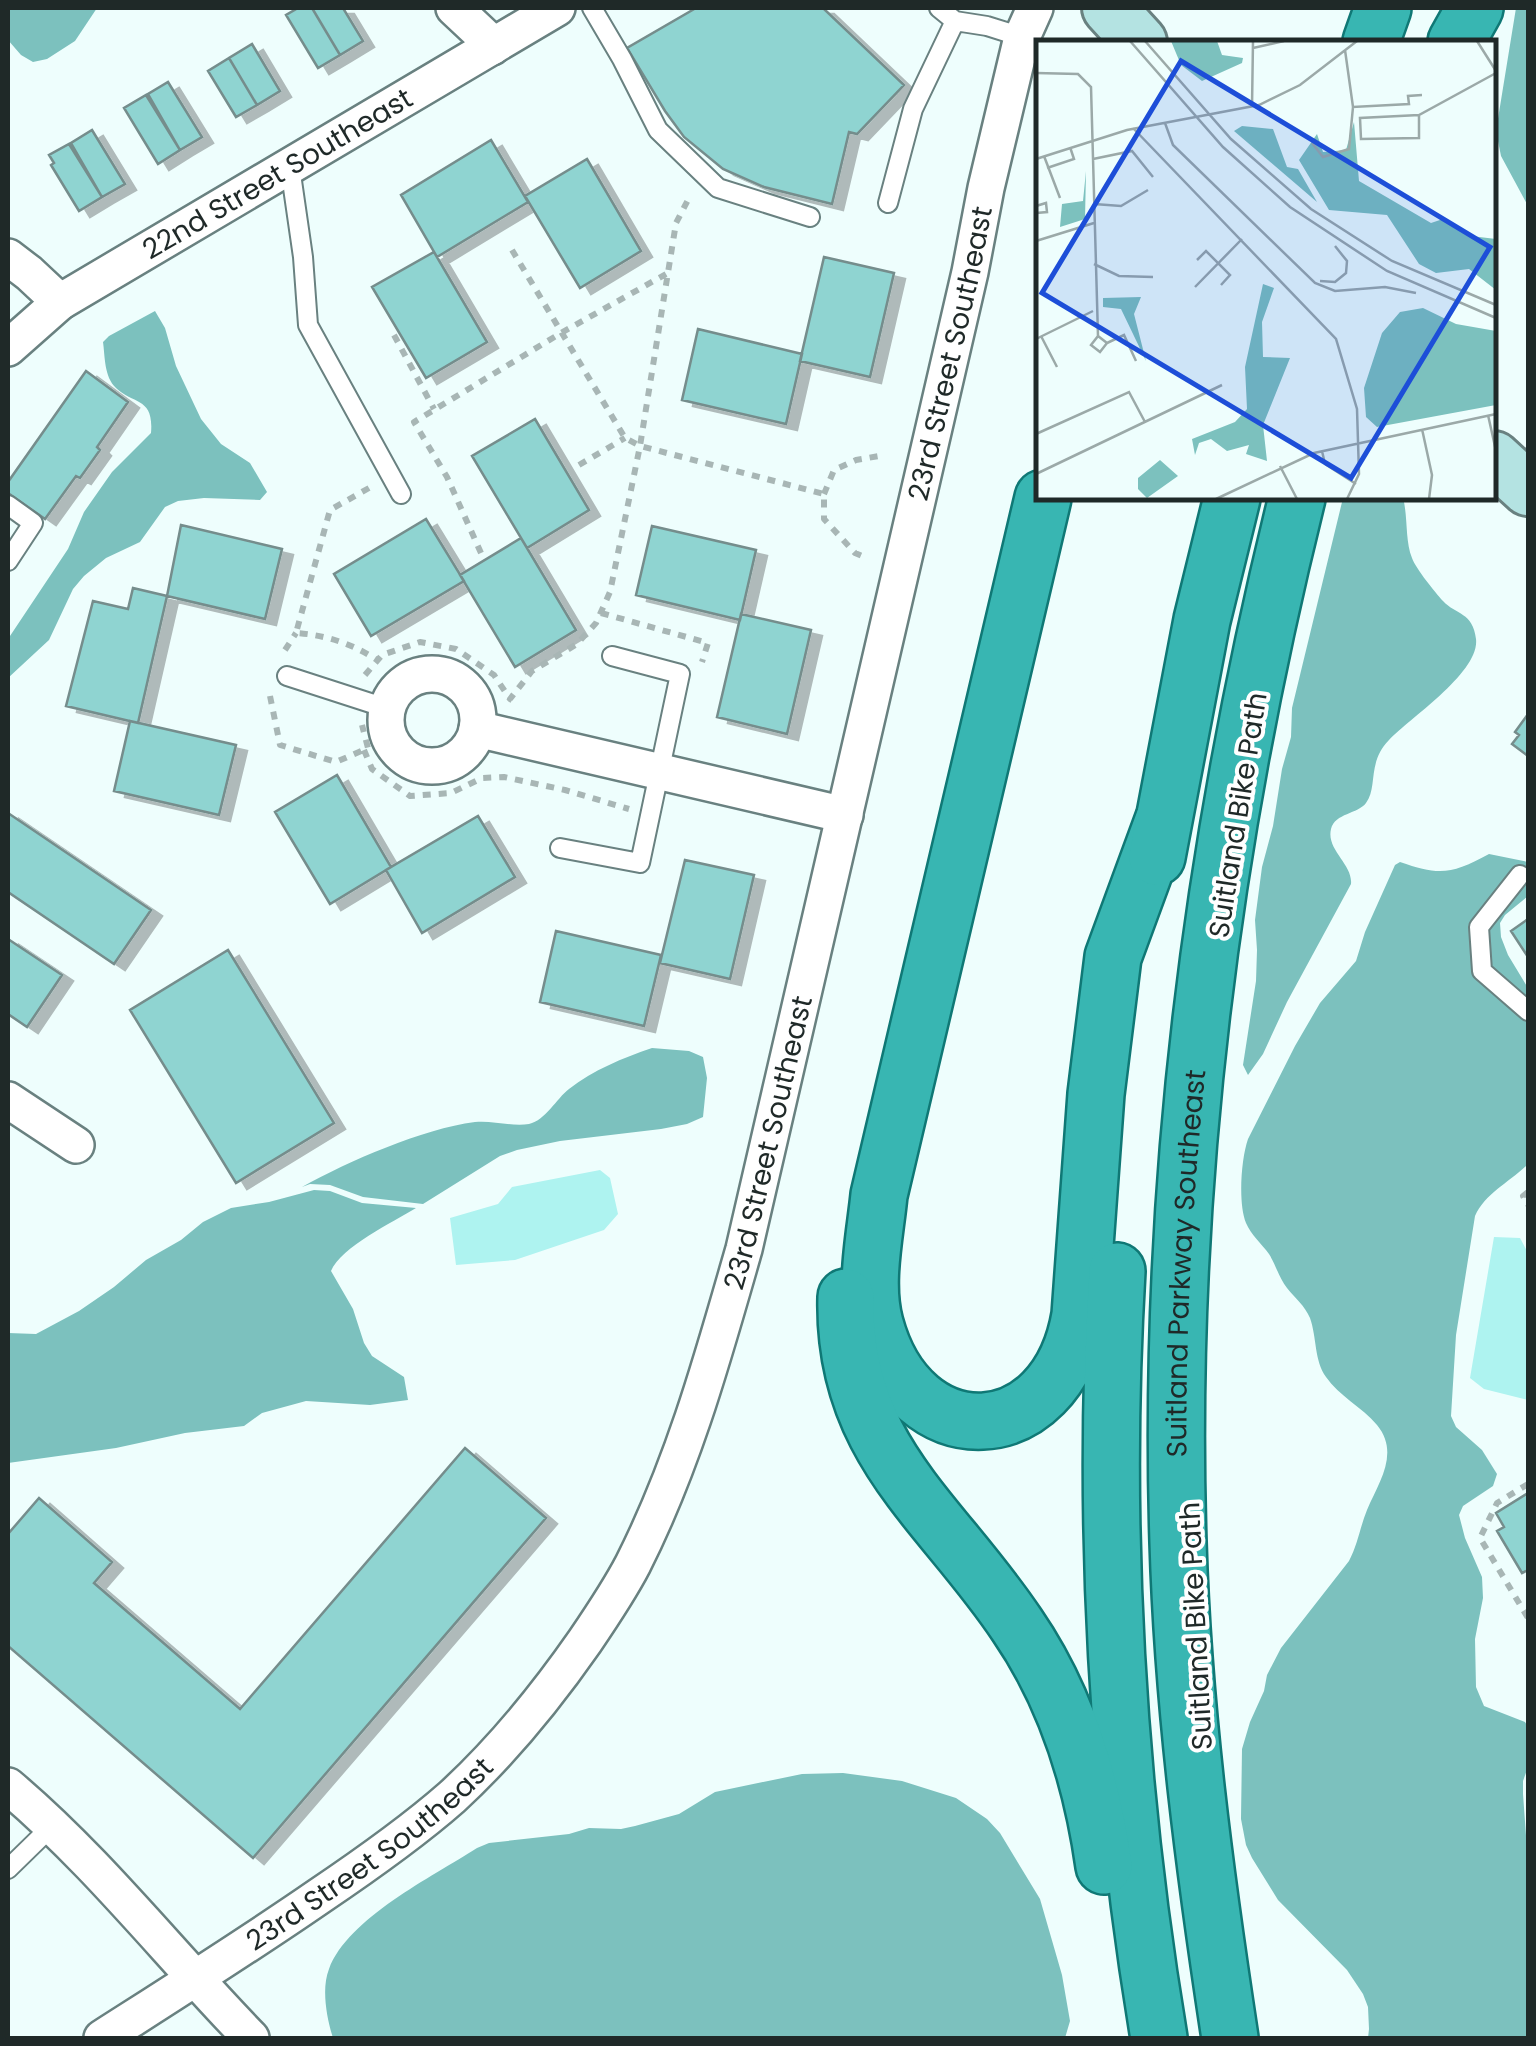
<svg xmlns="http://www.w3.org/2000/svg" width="1536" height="2046" viewBox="0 0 1536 2046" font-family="Poppins,sans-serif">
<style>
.green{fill:#aef3f0}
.forest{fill:#7cc1be}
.building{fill:#8fd4d1;stroke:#758d8c;stroke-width:2.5;filter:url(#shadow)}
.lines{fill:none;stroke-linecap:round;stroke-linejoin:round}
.service-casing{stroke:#698180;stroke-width:22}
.minor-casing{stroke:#698180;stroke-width:40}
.secondary-casing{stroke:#698180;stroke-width:58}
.trunk-casing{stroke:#0f7875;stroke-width:60}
.path{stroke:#a8b6b5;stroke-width:6;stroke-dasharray:8 8;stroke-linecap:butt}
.service{stroke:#fff;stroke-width:18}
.minor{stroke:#fff;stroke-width:35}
.secondary{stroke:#b4e3e2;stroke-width:52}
.trunk{stroke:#38b6b2;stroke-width:55}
.labels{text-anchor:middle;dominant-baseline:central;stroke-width:8;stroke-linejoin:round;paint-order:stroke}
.street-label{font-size:28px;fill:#1f2928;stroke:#fff}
.inset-road{fill:none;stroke:#9ba9a8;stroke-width:2.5}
.view{fill:#1d4ed8;fill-opacity:0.15;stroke:#1d4ed8;stroke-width:5}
.inset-edge{fill:none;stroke:#1f2928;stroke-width:5}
</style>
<defs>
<filter id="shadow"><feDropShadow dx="11" dy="6" stdDeviation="0" flood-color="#0004"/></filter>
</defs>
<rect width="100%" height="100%" fill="#eefefd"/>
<path class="green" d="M600,1170L610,1178L618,1214L604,1230L515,1260L456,1265L450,1218L498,1204L512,1187Z
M1494,1237L1520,1238L1528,1253V1400L1484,1389L1470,1378Z"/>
<path class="forest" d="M8,8H97L75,41L47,59L33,62L21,55L8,40Z
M1516,8H1528V206L1501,156L1496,131Z
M155,311L165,328L176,366L201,419L221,444L250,463L267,492L260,500L204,498L178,501L165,507L140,542L106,558L84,576L73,589L49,640L8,678V642L10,636L68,549L84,512L112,472L151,433C154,397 134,405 116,388C104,377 105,356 103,342L109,336Z
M1343,498H1403C1408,516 1405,541 1412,558C1416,569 1435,592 1443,601C1456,615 1473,612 1476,639C1480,672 1410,718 1389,740C1367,762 1378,787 1366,803C1358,814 1335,813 1331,829C1326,850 1353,864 1351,884L1287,1002L1263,1054L1248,1075L1243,1065L1256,981L1257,950L1255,920L1262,867L1273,826L1282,769L1291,737L1292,708Z
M1489,854L1528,862V896L1505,915L1500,923L1501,937L1508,955L1528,988V1164C1510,1182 1485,1193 1475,1216L1456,1335L1451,1416L1456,1427L1482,1450L1497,1474L1493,1486L1463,1506L1459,1515L1465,1538L1482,1577L1483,1598L1475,1639L1476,1687L1484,1706L1525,1722L1528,1727V1767L1523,1781V1794L1528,1863V2038H1368L1369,2029L1368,2007L1363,1994L1347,1970L1278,1900L1252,1858L1246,1845L1241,1819L1242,1749L1250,1722L1264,1691L1267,1675L1281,1648L1349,1561C1358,1544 1360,1527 1367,1510C1379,1482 1400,1453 1377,1425C1362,1407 1339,1396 1326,1377C1314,1360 1317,1338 1310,1318C1305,1306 1295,1298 1287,1288C1279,1278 1276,1265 1269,1254C1262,1244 1251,1235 1246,1223C1238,1204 1241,1159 1248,1139L1295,1046L1320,1003L1356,961L1365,932L1395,865L1400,862C1440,876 1452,874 1489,854Z
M652,1048L689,1051L703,1057L707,1078L703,1117L687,1124L661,1129L560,1141L517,1150L500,1156L423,1204L363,1197L330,1185L310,1184L302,1187C349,1161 422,1129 475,1122C492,1120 512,1127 529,1124C546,1120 556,1099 569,1089C593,1070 623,1058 652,1048Z
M314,1190L330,1191L362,1203L416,1208C393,1222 341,1247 331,1271L353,1309L364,1343L372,1356L404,1377L408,1400L370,1405L306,1401L262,1413L244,1426L185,1433L116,1448L8,1463V1333L36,1334L79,1311L114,1287L146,1260L181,1240L203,1222L231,1208L269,1202Z
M843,1773L902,1781L956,1798L987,1819L1000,1833L1040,1899L1062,1975L1070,2021L1065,2038H333C327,2019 321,1989 329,1969C348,1918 432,1877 477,1848L489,1843L569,1834L589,1828L621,1829L635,1826L679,1814L715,1792L802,1774Z"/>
<path class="building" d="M298,8H312L340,55L318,68L286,15Z
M312,8H343L363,41L340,55Z
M696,8H823L904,85L857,134L849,132L832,204L764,187L723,169L684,137L665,111L627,48Z
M252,44L280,91L257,105L229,58Z
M229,58L257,105L236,117L208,71Z
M168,82L202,137L180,150L148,94Z
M146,95L180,150L158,164L124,108Z
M92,130L125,184L102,197L71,143Z
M491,140L528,202L437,257L401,195Z
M69,144L102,197L79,211L51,165L54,163L49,155Z
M587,159L641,251L580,288L525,196Z
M434,252L487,342L426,378L372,287Z
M824,257L894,273L870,377L800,361Z
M698,329L802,354L786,424L682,400Z
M86,371L128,402L97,447L100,450L80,478L76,476L45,519L8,493V482Z
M535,419L589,510L527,548L472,456Z
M426,519L464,581L371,636L334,574Z
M181,525L282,549L265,619L167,596Z
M652,526L756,550L740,620L636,595Z
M521,538L576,630L515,667L460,575Z
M133,588L167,596L138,723L66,706L93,601L128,609Z
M741,614L811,630L787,734L717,717Z
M1528,714V756L1512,744L1519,735L1515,732Z
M130,721L236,745L219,815L114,791Z
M337,775L391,867L330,904L275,812Z
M8,813L151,910L114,964L8,892Z
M478,816L515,877L422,933L386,870Z
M685,860L754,875L730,979L660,963Z
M1528,919V957L1511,931Z
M556,931L661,955L644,1026L540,1002Z
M8,939L62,975L27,1027L8,1014Z
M228,950L334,1123L236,1183L130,1010Z
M465,1448L546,1518L253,1858L8,1646V1534L39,1498L112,1562L94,1583L240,1709Z
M1528,1493V1570L1522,1573L1497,1531L1504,1527L1496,1513Z"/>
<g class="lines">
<g class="service-casing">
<path id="service" d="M592,8L622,59L658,130L718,188L810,217
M955,21L987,26L1022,37
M290,167L303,257L308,325L401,494
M888,203L913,109L955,21L939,8
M8,505L33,523L8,561
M287,676L386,708
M560,848L640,863L680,674L612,656
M1520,875L1479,927L1482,971L1528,1011
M8,1869L51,1827"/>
</g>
<g class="minor-casing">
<g id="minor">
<path d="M454,8L486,38L492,47"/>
<path d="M8,257L29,273L60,302"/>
<path id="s1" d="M8,348L60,302L557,8"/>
<circle cx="432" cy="720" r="46"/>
<path d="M477,729L845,815"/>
<path d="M8,1100L76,1145"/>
<path d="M8,1786C96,1860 171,1956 251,2038"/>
<path id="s2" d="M102,2038C174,1992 247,1946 318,1897C364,1866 410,1834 452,1797C502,1751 546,1697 585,1641C602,1616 619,1591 633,1564C684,1463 713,1357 744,1249L970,272L986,188L1022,37L1035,8"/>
</g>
</g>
<g class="secondary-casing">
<path id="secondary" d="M1109,8L1140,42
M1494,458L1528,489"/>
</g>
<g class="trunk-casing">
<g id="trunk">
<path d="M1371,42L1383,8"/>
<path d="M1456,42L1475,8"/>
<path d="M1043,498L879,1195C875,1236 864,1283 875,1324C911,1458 1057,1452 1080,1315L1096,1094L1113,957L1163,821"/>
<path d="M1157,857L1202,620L1232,498"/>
<path d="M1117,1271C1102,1524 1117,1788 1159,2038"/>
<path d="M846,1297C842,1450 941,1511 1017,1625C1066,1696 1092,1781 1104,1866"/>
<path id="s3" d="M1230,2038C1205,1874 1183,1709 1178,1542C1167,1190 1212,839 1297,498"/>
</g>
</g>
<path class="path" d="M512,250L625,438L640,446L824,494V519L855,553L862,556
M394,335L434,409
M579,465L625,438
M369,488L330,510L296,633C326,635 353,644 377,660
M824,494L834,470L856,460L885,455
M481,553L447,477L414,422L561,333L666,274
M601,613L708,643L702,662
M285,650L296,633
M365,675L382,655L420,642L456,649L494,675L510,699
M270,696L280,745L336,762L368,748L362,725
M512,700L510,699L532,671L577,644L596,623L610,592L640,446L676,223L690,196
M364,750L372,769L410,796L451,793L482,778L504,777L565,790L629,809
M1528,1192L1523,1196L1528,1205
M1528,1484L1497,1503L1480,1538L1528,1618"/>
<use href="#service" class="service"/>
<use href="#minor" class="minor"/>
<use href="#secondary" class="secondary"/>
<use href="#trunk" class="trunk"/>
</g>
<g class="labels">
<g class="street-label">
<text stroke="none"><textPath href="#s1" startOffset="322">22nd Street Southeast</textPath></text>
<text stroke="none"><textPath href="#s2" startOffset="1975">23rd Street Southeast</textPath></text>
<text transform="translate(1238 815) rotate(-81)">Suitland Bike Path</text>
<text stroke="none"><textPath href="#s2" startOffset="1165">23rd Street Southeast</textPath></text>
<text stroke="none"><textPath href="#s3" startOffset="778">Suitland Parkway Southeast</textPath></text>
<text transform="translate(1196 1626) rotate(-93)">Suitland Bike Path</text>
<text stroke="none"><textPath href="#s2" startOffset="325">23rd Street Southeast</textPath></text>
</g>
</g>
<g transform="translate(1036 40)">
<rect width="460" height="460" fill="#eefefd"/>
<path d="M135,1H181L186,15L207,18L206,23L166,41L145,25ZM318,82L323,141L395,183L407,179L435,196L460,199V250L433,229L400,233L383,224L351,175L293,170L263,120L281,94L287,112L310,110ZM206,86L237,89L251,127L262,129L281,162L198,91ZM50,131L49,179L24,187L26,164L47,161ZM227,244L238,248L226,282L227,317L254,318L227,385L231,421L210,414L213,405L191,411L175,399L163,403L159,415L156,399L199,382L211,369L209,327ZM105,257L98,274L110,321L85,269L67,267V258ZM387,268L420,284L460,291V365L341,387L330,377L328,348L346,293L364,272ZM124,420L142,436L111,458L102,449V438Z" fill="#7cc1be"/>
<path class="inset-road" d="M94,1L187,107L254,167L351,231L460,278M109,1L195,99L275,169L356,221L460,265M441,1L460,31M217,8L248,1M309,10L317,67L373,64L372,56L386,55M0,33L42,34L55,47L62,296L55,305L64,312L71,303L62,296M216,67L217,1M383,75V98L325,99L324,78L383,75L460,33M129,83L137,105L279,243L299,251L349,247L380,253M97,88L300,299L321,369L323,434L311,459M276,103L287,117L313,109L317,67M8,116L24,158M0,119L91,90L223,65L264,45L321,1M57,119L96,111L117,137M11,128L38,119L34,107M58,164L85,166L112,150M0,166L10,163L11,172L0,173M0,201L58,183M161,220L170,211L194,235L185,245M58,224L83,236L117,237M284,241L299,242L310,233L311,221L299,206M159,247L206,199M5,296L21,327M0,299L57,271M71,303L88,295L100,321M452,375L460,411M386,389L396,435L393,459M0,394L93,352L109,382M286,411L289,424L320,444M244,426L261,459M0,434L186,345M180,459L278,413L460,374"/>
<path class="view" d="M145,21L454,207L315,438L6,253Z"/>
<rect width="460" height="460" class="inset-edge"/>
</g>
<rect width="1536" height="2046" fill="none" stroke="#1f2928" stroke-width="20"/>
</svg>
